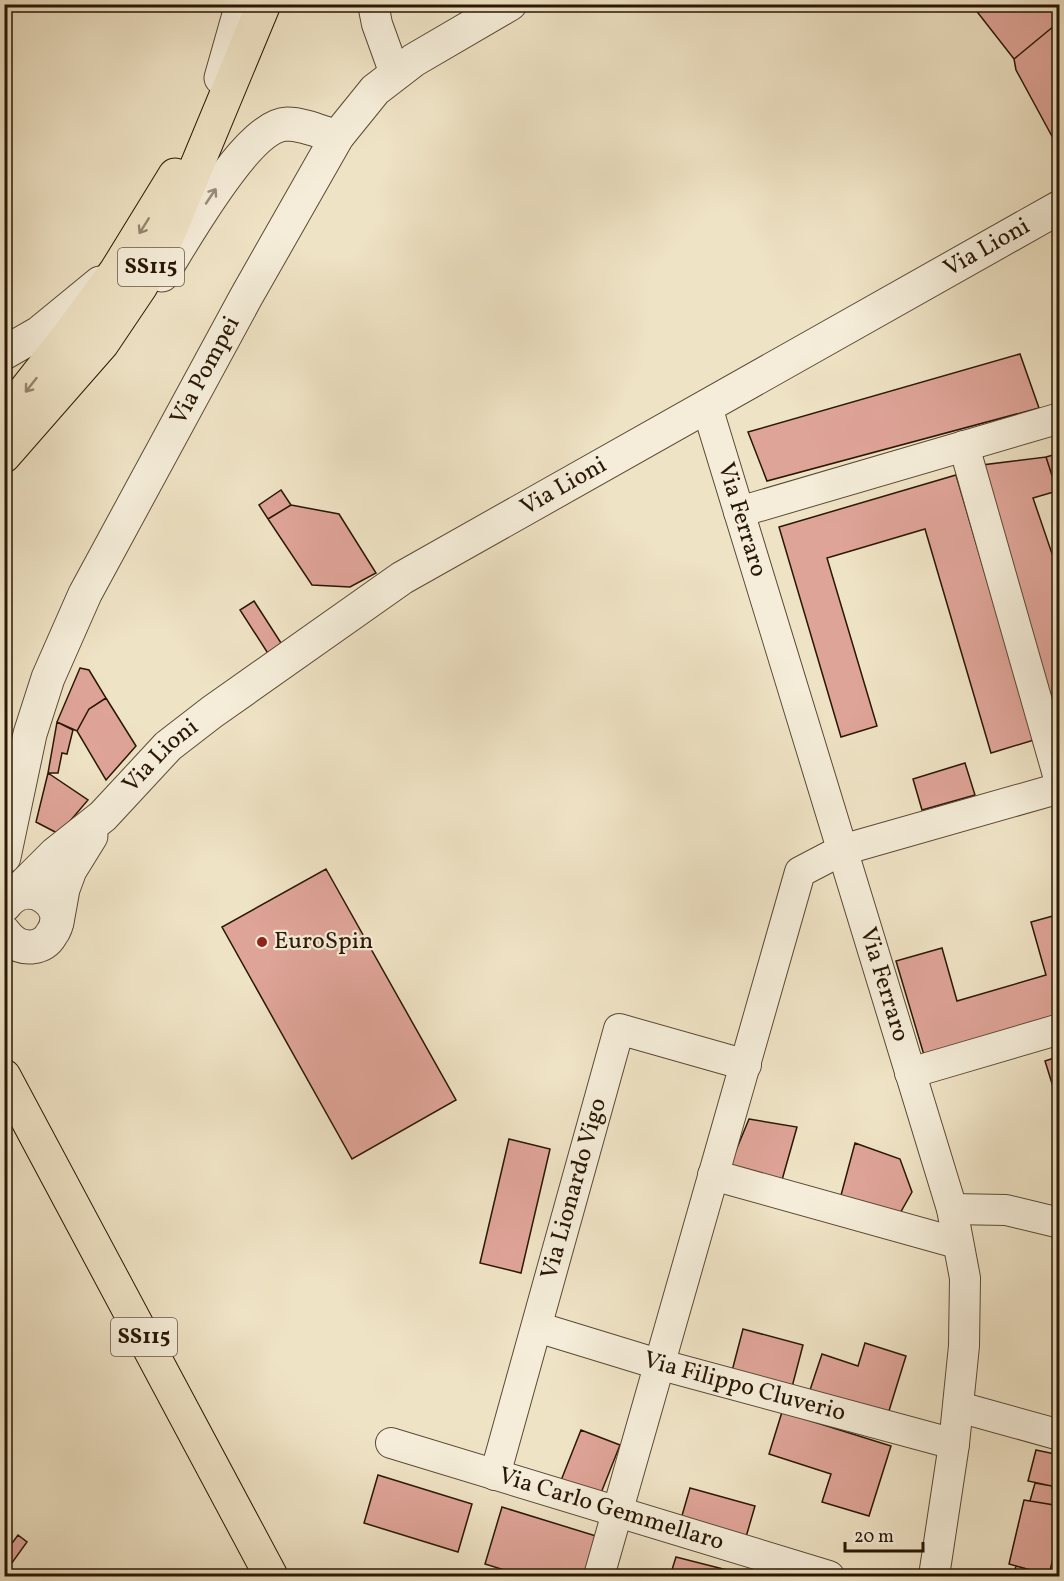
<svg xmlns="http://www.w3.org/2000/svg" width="1064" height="1581" viewBox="0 0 1064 1581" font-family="Vollkorn,serif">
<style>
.building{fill:#dfa498;stroke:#291705;stroke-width:1.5}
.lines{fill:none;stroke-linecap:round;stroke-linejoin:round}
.minor-casing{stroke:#5a4a35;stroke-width:32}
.tertiary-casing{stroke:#5a4a35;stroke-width:35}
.primary-casing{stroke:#291705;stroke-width:35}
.minor{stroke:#f5edd9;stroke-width:30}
.tertiary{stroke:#f5edd9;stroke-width:33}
.primary{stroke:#efe3c5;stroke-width:33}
.oneway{stroke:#998d7a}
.oneway2{stroke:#96876f}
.poi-dot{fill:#8f2418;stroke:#f5edd9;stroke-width:2}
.labels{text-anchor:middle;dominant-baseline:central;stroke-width:4.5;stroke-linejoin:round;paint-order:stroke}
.shield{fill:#f5edd9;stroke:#665745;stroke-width:1.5}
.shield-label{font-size:22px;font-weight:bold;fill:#291705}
.street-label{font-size:24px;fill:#291705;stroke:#f5edd9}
.poi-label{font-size:24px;fill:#291705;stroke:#f5edd9;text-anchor:start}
</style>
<rect width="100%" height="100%" fill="#efe3c5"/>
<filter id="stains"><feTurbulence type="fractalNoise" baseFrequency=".00333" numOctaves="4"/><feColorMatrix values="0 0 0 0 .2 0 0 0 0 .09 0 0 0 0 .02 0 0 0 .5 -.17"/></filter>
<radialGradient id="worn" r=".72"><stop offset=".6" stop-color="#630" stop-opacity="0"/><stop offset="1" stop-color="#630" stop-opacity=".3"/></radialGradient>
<path class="building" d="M971,4H1060V21L1014,59Z
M1060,21V151L1016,70L1014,59Z
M1020,354L1039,408L767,481L748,432Z
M1060,453V490L1057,491L1046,457Z
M1046,457L1057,491L1033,498L1060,577V742L982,465Z
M956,475L1034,740L991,753L925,529L827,558L877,726L841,737L779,527Z
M281,490L291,505L268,519L259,505Z
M291,505L339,514L376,573L350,587L312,585L268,519Z
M254,601L283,646L269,655L240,610Z
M80,668L89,670L106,698L89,709L77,731L57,722Z
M106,698L136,746L106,780L77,731L89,709Z
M57,722L73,730L67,754L62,753L58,773H48Z
M965,763L975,795L922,810L913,779Z
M48,773L88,800L59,834L36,822Z
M326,869L456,1100L352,1159L222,927Z
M1060,914V1016L924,1055L896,961L942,948L957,1001L1046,975L1031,922Z
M1060,1056V1106H1059L1045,1061Z
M749,1119L797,1127L782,1180L730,1165Z
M509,1139L550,1149L521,1273L480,1263Z
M855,1143L900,1159L912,1192L899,1215L840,1199Z
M743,1329L803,1345L792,1387L732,1371Z
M865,1343L906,1356L888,1414L810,1390L822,1354L858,1366Z
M782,1412L891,1446L869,1516L822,1502L831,1474L769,1454Z
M581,1430L620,1445L599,1498L560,1483Z
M1036,1450L1060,1455V1491L1052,1489V1486L1028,1481Z
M378,1475L472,1504L458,1552L364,1523Z
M1035,1483L1052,1486V1489L1060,1491V1506L1030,1501Z
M690,1488L755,1506L746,1537L681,1519Z
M1024,1500L1060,1506V1529L1049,1575L1009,1564Z
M502,1507L596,1536L584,1576H524L485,1564Z
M18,1535L27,1542L4,1574V1554Z
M676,1557L731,1571L729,1576H670Z
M1016,1566L1049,1575L1048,1576H1013Z"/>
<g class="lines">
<g class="minor-casing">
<g id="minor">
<path d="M373,4L377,24L395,74"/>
<path id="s1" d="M707,407L952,1209L965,1278L964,1346L954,1444L934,1576"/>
<path d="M964,446L1060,782"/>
<path d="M739,512L1060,418"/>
<path d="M910,1073L1060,1029"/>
<path d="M713,1175L957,1243"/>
<path d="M952,1209L1006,1210L1060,1223"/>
<path id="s2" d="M537,1327L658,1364L954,1444"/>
<path d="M959,1407L1060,1435"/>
<path id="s3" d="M391,1443L829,1576"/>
<path id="s4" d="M495,1475L619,1029L746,1065"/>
<path d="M599,1576L800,872L842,850L1060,788"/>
</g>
</g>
<g class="tertiary-casing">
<g id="tertiary">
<path d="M221,78L242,4"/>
<path d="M162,275C182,243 247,125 287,124C303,124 321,132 337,137"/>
<path d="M4,353L39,333L100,283"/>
<path id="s5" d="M4,857L30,734L48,678L85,594L246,297L337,137L375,90L414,60L510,4"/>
<path id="s6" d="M13,896L55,854L103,816L168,746L212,712L402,578L1060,207"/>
<path d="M57,922L63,889L70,870L91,836"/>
<path d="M4,932C11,942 20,948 32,947C40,946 47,942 51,935C73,906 28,874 5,905"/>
</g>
</g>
<g class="primary-casing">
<path id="primary" d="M4,417L68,336L116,271L175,175
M4,456L102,344L141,286L168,235L264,4
M4,1076L271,1576"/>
</g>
<use href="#minor" class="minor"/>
<use href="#tertiary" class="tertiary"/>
<use href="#primary" class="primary"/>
</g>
<defs><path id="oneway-shaft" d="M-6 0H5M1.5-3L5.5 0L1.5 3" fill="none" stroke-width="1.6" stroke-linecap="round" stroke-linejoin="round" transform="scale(1.5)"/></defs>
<use class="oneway" href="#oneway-shaft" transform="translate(211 196) rotate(-56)"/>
<g class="oneway2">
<use href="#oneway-shaft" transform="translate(144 226) rotate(122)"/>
<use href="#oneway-shaft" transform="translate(31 385) rotate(128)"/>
</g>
<circle class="poi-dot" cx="262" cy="942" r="6"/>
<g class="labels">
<g class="shield">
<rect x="118" y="248" width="66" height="38" rx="4.5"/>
<rect x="111" y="1318" width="66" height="38" rx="4.5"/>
</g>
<g class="shield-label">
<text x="151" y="267">SS115</text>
<text x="144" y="1337">SS115</text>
</g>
<g class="street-label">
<text stroke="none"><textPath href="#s6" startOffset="1176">Via Lioni</textPath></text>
<text stroke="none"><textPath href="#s5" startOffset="530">Via Pompei</textPath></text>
<text stroke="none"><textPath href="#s6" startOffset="690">Via Lioni</textPath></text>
<text stroke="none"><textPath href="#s1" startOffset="118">Via Ferraro</textPath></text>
<text stroke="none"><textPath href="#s6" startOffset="204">Via Lioni</textPath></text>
<text stroke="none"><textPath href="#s1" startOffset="604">Via Ferraro</textPath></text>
<text stroke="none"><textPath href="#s4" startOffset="297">Via Lionardo Vigo</textPath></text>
<text stroke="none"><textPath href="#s2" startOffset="216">Via Filippo Cluverio</textPath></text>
<text stroke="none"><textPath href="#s3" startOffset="230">Via Carlo Gemmellaro</textPath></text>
</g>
<g class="poi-label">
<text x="274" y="942">EuroSpin</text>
</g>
</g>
<rect width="1064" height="1581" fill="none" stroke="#efe3c5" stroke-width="24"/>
<rect x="6" y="6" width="1052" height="1569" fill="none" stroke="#291705" stroke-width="3"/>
<rect x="12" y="12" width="1040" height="1557" fill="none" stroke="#291705" stroke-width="1.5"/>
<path d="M845 1542v9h78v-9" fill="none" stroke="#291705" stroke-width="3"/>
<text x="854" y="1542" font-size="18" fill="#291705" stroke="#f5edd9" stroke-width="4.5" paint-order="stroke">20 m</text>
<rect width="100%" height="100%" filter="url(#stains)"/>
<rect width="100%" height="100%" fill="url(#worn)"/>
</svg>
